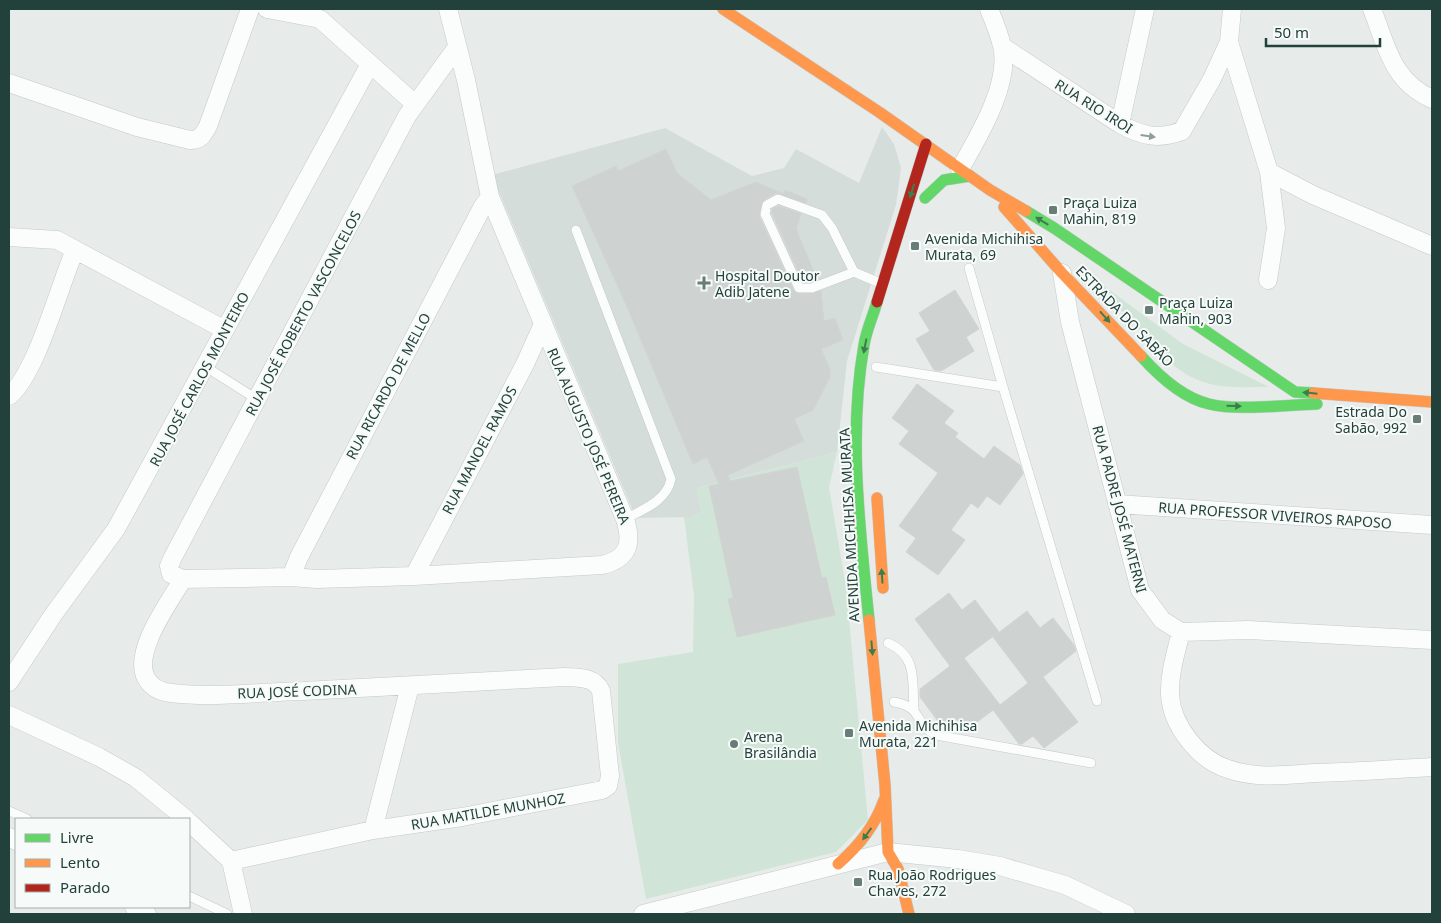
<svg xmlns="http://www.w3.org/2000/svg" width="1441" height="923" viewBox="0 0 1441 923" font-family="'Noto Sans',sans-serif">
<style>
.built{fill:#d5ddda}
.green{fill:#d0e5d8}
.building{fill:#ced3d1;stroke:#d0d5d3}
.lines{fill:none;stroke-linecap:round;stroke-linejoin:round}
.lane-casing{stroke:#c4c9c7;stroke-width:10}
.street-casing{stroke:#c4c9c7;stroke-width:19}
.fast-casing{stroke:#c2cac7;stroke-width:12}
.slow-casing{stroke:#c2cac7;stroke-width:12}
.jam-casing{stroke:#c2cac7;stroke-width:12}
.lane{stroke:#fbfcfc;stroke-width:9}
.street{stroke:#fbfcfc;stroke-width:18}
.fast{stroke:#63d668;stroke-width:11}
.slow{stroke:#ff974d;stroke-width:11}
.jam{stroke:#b3261e;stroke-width:11}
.oneway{fill:#8f9e9c}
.oneway2{fill:#3d7d4d}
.poi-dot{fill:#687d78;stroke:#f6faf8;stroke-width:2}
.labels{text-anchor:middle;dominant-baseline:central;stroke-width:4;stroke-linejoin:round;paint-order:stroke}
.street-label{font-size:14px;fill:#23413b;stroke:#f6faf8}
.poi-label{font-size:14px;fill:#23413b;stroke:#f6faf8;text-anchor:start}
</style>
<rect width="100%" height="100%" fill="#e7ecea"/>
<path class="built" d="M882,127L894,144L901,168L896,205L847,361L837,452L697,488L702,512L692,517L636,518L492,175L665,128L752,176L784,168L796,149L859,183Z"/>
<path class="green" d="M1085,272L1183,344L1269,387C1230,387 1206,391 1173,365Z
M837,452L829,487L846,587L868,820L836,852L646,899L618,743V664L693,652L694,596L684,517H692L702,512L697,488Z"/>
<path class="building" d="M666,149L677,173L711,200L756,182L784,194L785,190L807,199L806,203L775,193L762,202L759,216L794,291L799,294L821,291L824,321L835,318L843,340L821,349L830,370V377L813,410L794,419L804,441L728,475L730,481L797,467L822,578L826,577L835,615L737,637L728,599L733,598L709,486L719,484L707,457L693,464L628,309L572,186L616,166L618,171Z
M779,206L801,214L796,229L817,279L803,282L772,213V209Z
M955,290L979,329L966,337L974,351L941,371L934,370L916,339L930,331L919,313Z
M917,384L954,411L944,423L958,433L955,437L984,459L994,446L1020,465L1023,474L1000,505L987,496L978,508L971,503L951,530L965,540L938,575L906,552L916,538L899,526L938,473L899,444L909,431L892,418Z
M949,593L962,610L975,600L999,632L964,658L1000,705L1028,683L993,637L1027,611L1040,628L1053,618L1074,645L1076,651L1043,677L1078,722L1044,748L1033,736L1022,744H1019L993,710L965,731L955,718L943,728L920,697V689L950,666L915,619Z"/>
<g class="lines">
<g class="lane-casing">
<path id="lane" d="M576,230L671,479C667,501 642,510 625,519
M854,272L812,288H799L765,214L767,205L778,199L822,215L832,228L854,272L880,283
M206,367L258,400
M876,367L1003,387L969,268
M1003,387L1097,701
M888,643C918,656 912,681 914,710
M894,702C924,707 914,725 936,735L1091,763
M9,811L27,819
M189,896L227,914"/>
</g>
<g class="street-casing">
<path id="street" d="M267,9L320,19L415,104
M448,9L466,80L490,197L625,519C633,544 628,559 602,565L414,576L317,579L291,577L183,579L171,574L169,566L173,557L407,116L457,47
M1232,9L1229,42L1269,172L1276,228L1268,280
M1372,9C1387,47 1392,81 1432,99
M1003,47L1120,124C1142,136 1158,140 1182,131L1212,79L1229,42
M9,83L137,127L190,140C201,140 203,135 208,126L250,9
M1120,124L1145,9
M960,169C978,137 1011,84 1002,46C999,33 994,21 989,9
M1269,172L1313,195L1432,246
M9,237L57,240L225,330
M1062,273L1070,322L1140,590L1162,620L1181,632L1248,630L1432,640
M9,396C37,373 59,286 75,250
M1117,504L1432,525
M414,576L525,364L543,324
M291,577L299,557L483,206L490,197
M183,579C170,601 129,656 148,681C153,688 162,692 171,693C214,698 260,692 303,691C390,687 477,682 564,677C578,678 594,676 601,691L610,776L608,786L602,790L462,817L373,830L231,861
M1181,632C1176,652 1169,674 1170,695C1172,726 1199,760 1228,769C1256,779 1286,775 1315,773C1354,772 1393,769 1432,767
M9,682L53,615L116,529L370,64
M9,715L99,757L136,778L186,819
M189,822L231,861L243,914
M373,830L410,686
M9,837L16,841
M134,907L147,914
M643,914L888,852L958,859L1000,866L1065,885L1126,914"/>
</g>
<g class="fast-casing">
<path id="fast" d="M925,198L944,180L970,176
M1026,211L1054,228L1295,392L1313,393
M1141,356C1158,375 1183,398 1209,404C1236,411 1288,405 1317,404
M869,620C860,530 848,435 864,345C866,331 873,316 877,302"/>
</g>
<g class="slow-casing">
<path id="slow" d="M723,9L879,112L990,190L1026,211
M1004,207L1062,273L1141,356
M1313,393L1432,402
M877,498L883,588
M869,620L885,785L888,852L898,869L909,914
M838,864C859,846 875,826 884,800"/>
</g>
<g class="jam-casing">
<path id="jam" d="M877,302L926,144"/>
</g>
<use href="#lane" class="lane"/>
<use href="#street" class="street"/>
<use href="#fast" class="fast"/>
<use href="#slow" class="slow"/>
<use href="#jam" class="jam"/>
</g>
<defs><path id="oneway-solid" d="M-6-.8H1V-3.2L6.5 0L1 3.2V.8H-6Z" transform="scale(1.25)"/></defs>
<use class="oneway" href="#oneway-solid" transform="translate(1148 136) rotate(8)"/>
<g class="oneway2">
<use href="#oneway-solid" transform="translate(912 191) rotate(107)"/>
<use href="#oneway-solid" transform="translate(1042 221) rotate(-149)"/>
<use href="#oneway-solid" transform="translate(1105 317) rotate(48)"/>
<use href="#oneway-solid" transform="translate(865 346) rotate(101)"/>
<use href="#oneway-solid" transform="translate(1310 393) rotate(-174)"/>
<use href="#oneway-solid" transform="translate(1234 406) rotate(2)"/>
<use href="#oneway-solid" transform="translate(882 576) rotate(-94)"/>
<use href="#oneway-solid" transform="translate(872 648) rotate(85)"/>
<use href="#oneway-solid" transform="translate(867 834) rotate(126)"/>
</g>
<g class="poi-dot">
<rect x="1048" y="205" width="10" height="10" rx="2.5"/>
<rect x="910" y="241" width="10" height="10" rx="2.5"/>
<path d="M701.5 275.5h5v5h5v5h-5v5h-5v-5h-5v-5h5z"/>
<rect x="1144" y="305" width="10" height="10" rx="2.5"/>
<rect x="1412" y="414" width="10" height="10" rx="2.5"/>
<rect x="844" y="728" width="10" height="10" rx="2.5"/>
<circle cx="734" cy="744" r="5"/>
<rect x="853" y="877" width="10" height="10" rx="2.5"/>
</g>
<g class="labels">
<g class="street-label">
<text transform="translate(1094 106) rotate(32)">RUA RIO IROI</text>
<text transform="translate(303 313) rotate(-62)">RUA JOSÉ ROBERTO VASCONCELOS</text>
<text transform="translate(1125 316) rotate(46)">ESTRADA DO SABÃO</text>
<text transform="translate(199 379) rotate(-62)">RUA JOSÉ CARLOS MONTEIRO</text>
<text transform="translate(388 386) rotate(-62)">RUA RICARDO DE MELLO</text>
<text transform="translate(589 436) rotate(67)">RUA AUGUSTO JOSÉ PEREIRA</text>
<text transform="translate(479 450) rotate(-62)">RUA MANOEL RAMOS</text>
<text transform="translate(1120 509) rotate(75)">RUA PADRE JOSÉ MATERNI</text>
<text transform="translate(1275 515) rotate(4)">RUA PROFESSOR VIVEIROS RAPOSO</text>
<text transform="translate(849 525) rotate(-93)">AVENIDA MICHIHISA MURATA</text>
<text transform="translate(297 691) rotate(-2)">RUA JOSÉ CODINA</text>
<text transform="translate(488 811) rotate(-10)">RUA MATILDE MUNHOZ</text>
</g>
<g class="poi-label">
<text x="1063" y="202">Praça Luiza<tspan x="1063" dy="16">Mahin, 819</tspan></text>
<text x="925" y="238">Avenida Michihisa<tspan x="925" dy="16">Murata, 69</tspan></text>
<text x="715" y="275">Hospital Doutor<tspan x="715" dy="16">Adib Jatene</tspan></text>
<text x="1159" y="302">Praça Luiza<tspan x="1159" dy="16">Mahin, 903</tspan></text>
<text x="1407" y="411" text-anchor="end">Estrada Do<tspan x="1407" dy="16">Sabão, 992</tspan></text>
<text x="859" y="725">Avenida Michihisa<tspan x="859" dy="16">Murata, 221</tspan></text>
<text x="744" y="736">Arena<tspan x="744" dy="16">Brasilândia</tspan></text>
<text x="868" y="874">Rua João Rodrigues<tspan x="868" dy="16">Chaves, 272</tspan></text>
</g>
</g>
<rect width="1441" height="923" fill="none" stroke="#23413b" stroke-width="20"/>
<rect x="15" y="818" width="175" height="90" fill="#f6faf8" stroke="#a2b0ac"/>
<rect x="25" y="834" width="25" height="8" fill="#63d668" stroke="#a2b0ac"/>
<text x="60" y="843" font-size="15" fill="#23413b">Livre</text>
<rect x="25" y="859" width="25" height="8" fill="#ff974d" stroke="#a2b0ac"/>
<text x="60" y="868" font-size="15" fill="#23413b">Lento</text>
<rect x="25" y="884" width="25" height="8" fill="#b3261e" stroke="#a2b0ac"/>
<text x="60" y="893" font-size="15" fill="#23413b">Parado</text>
<path d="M1266 38v8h114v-8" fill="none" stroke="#23413b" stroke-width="2.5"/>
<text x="1274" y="38" font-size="15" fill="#23413b" stroke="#f6faf8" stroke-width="4" paint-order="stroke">50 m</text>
</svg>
